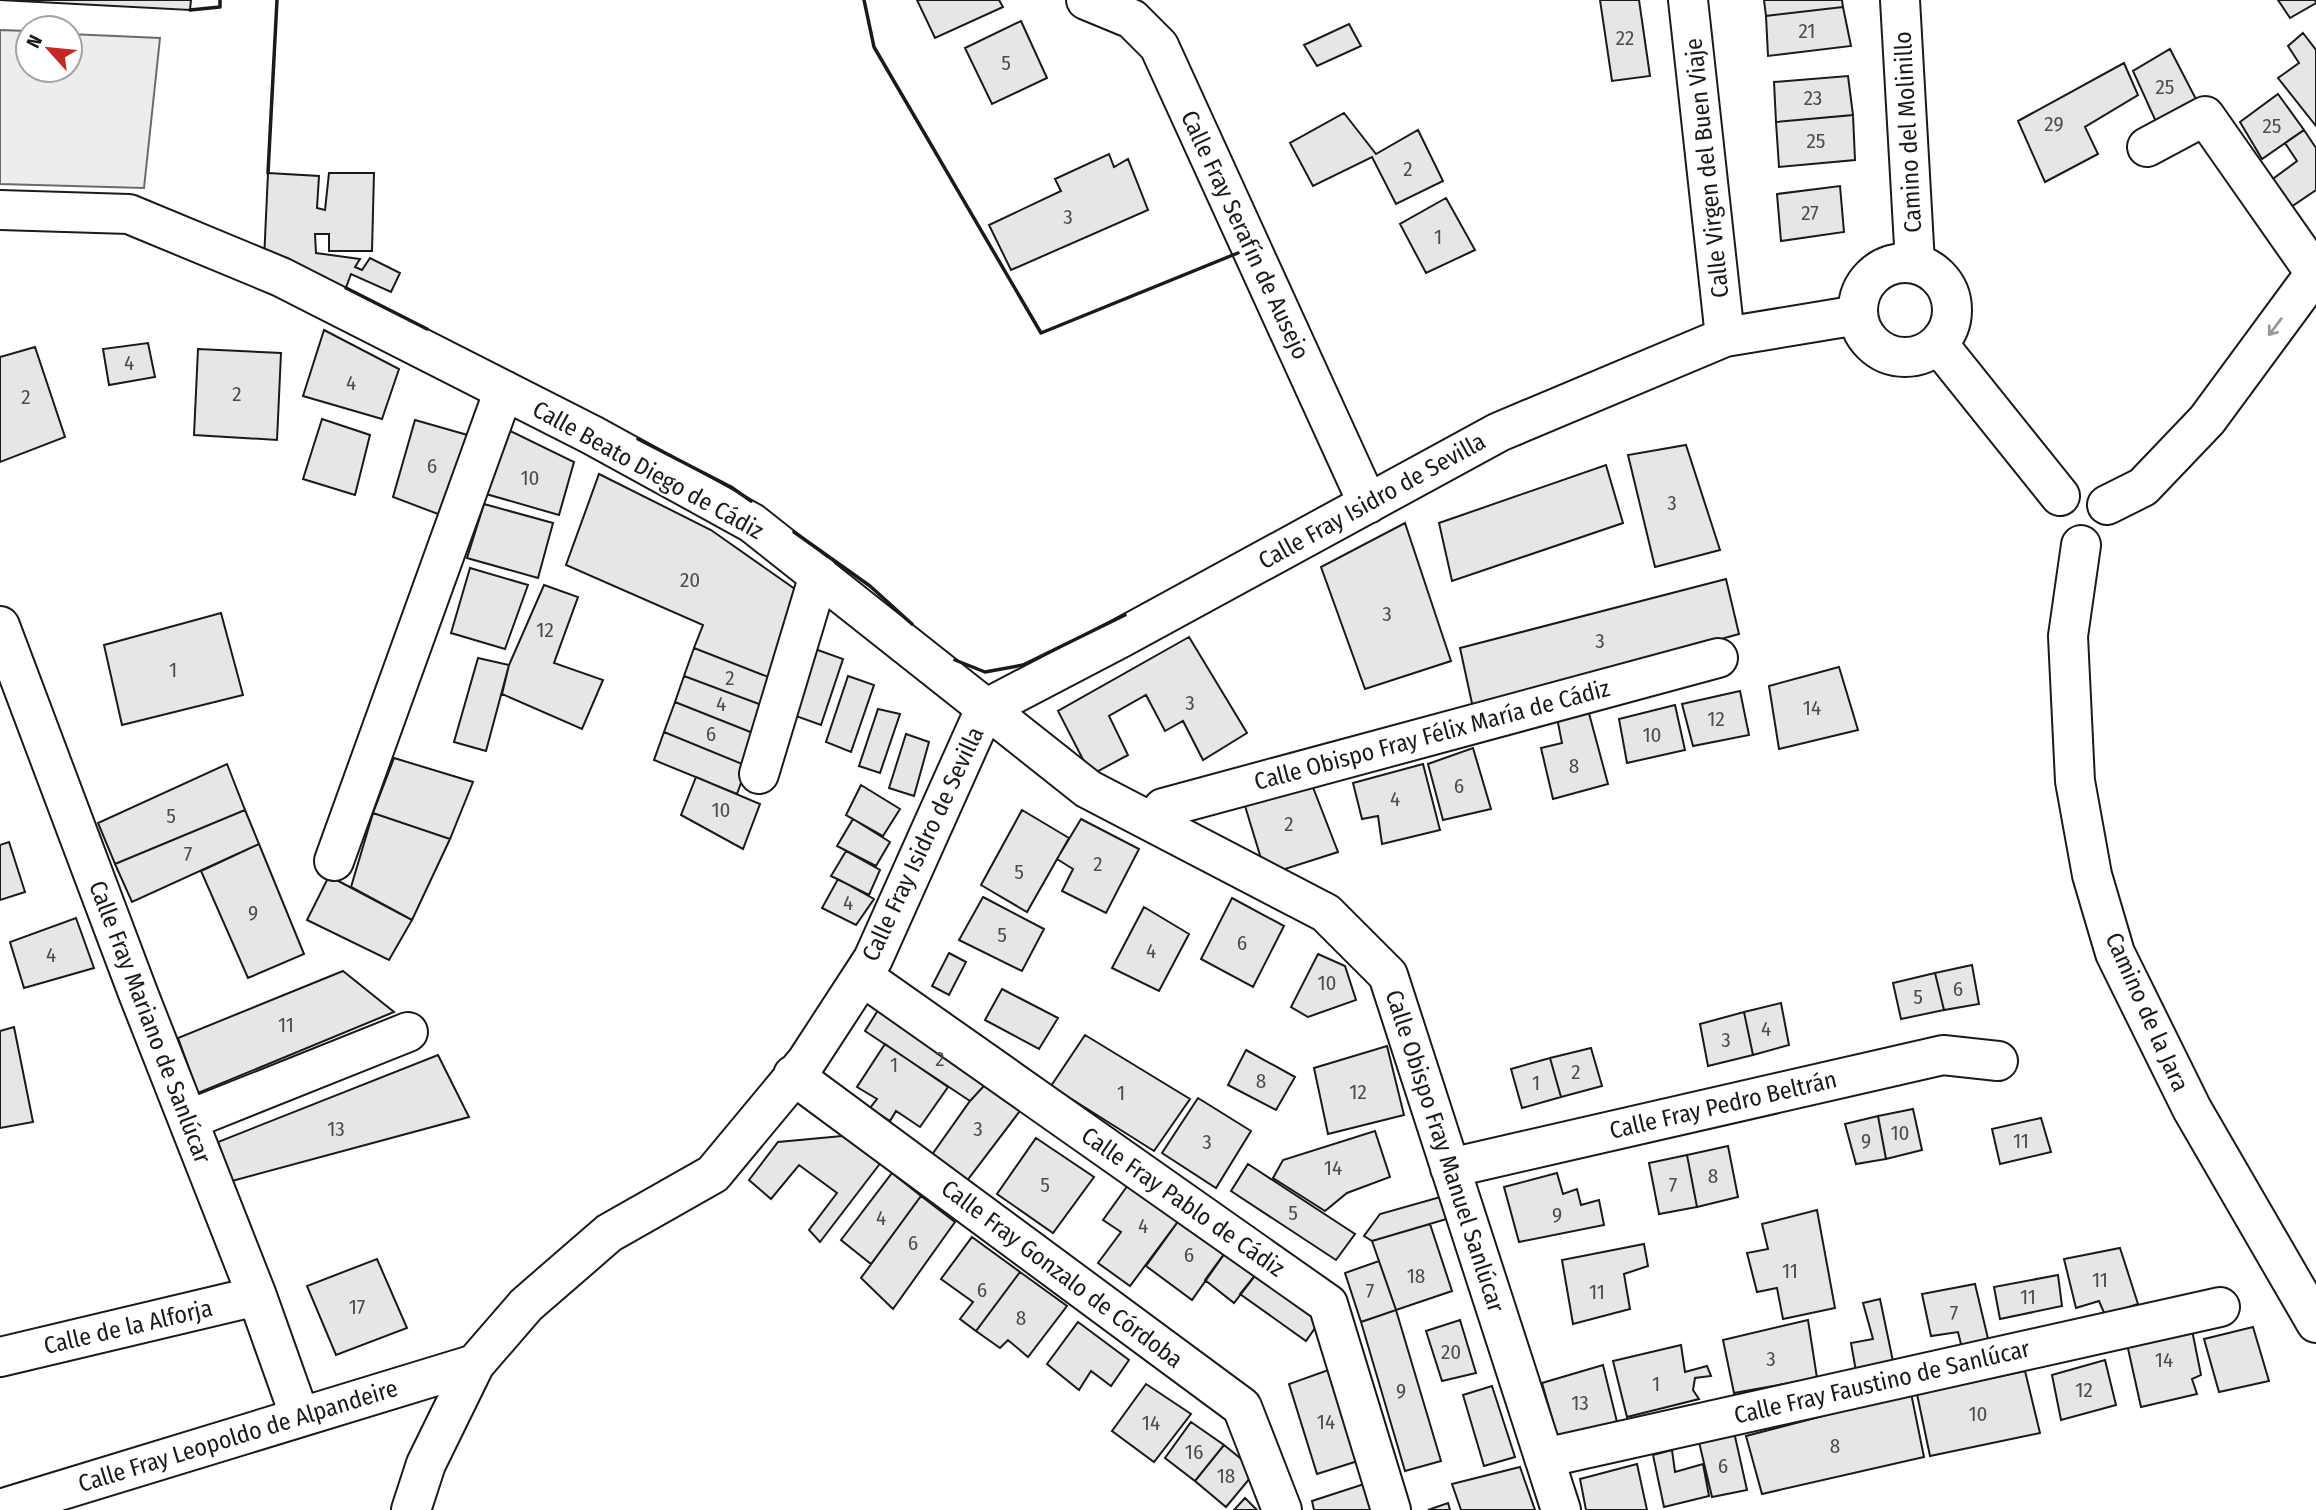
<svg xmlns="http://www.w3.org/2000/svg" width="2316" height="1510" viewBox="0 0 2316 1510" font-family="'Fira Sans Condensed',sans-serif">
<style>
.parking{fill:#ededed;stroke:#6a6a6a;stroke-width:2}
.building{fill:#e6e6e6;stroke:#1a1a1a;stroke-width:2}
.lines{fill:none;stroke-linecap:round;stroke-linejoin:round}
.minor-casing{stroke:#1a1a1a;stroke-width:42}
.minor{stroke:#fff;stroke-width:38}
.wall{stroke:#1a1a1a;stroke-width:3.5}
.oneway{stroke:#989898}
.labels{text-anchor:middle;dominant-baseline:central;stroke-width:5;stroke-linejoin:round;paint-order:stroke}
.number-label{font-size:21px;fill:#4d4d4d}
.street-label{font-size:24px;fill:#1a1a1a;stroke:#fff}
</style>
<rect width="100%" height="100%" fill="#fff"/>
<path class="parking" d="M0,30L28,31V70H70V34L160,38L144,188L0,184Z"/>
<path class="building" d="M0,0H191L190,10Z
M917,0H999L1003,7L935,38Z
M1600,0H1639L1650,76L1612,81Z
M1764,0H1842L1843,7L1766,16Z
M2278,0H2315L2316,3L2290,18Z
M1843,7L1851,46L1768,56L1766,16Z
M1021,21L1047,78L992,104L965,48Z
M1349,24L1361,46L1317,66L1304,45Z
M2303,33L2316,50V126L2278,78L2299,63L2288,46Z
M2170,49L2198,103L2157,124L2133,71Z
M2124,63L2138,95L2085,127L2098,154L2045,182L2018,121Z
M1848,76L1853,115L1776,122L1774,82Z
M2278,94L2304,130L2262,159L2240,122Z
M1344,113L1376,154L1418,130L1443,181L1396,204L1372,157L1313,186L1290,143Z
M1853,115L1855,160L1779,167L1776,122Z
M2304,130L2316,148V190L2288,209L2270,181L2297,161L2285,143Z
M1109,154L1114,167L1128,159L1148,210L1011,270L989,225L1061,191L1055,179Z
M268,173L319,176L317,208L325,210L329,173H374L372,251H329V234H315L316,253L360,259L355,267L362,270L370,258L400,273L391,292L351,274L344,293L264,260Z
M1840,186L1844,232L1781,241L1777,194Z
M1446,198L1475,250L1426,273L1400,224Z
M324,330L399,369L382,419L303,396Z
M148,343L155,377L109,385L103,349Z
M35,347L65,437L0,462V357Z
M198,349L281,353L277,440L194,435Z
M322,419L370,435L355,495L303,479Z
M415,420L471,436L446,517L393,497Z
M506,429L574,462L559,515L486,494Z
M1686,445L1720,550L1655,567L1628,455Z
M1606,465L1623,523L1452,581L1439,523Z
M599,474L711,530L802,594L776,680L694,648L703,625L566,565Z
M484,504L553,523L538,578L467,558Z
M1405,523L1451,661L1365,689L1321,567Z
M470,568L528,585L505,649L451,633Z
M1726,579L1739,634L1473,708L1460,648Z
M544,585L578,597L554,663L603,680L582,729L502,694L509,665Z
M221,613L243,695L122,725L104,645Z
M1189,637L1247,733L1203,760L1183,721L1165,731L1146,695L1109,716L1128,755L1091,775L1058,711Z
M694,648L776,680L767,707L684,676Z
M815,649L843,659L821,725L793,715Z
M478,658L509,665L486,751L454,742Z
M1839,667L1858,730L1779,749L1769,686Z
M684,676L767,707L758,735L675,702Z
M848,676L874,685L851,752L826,742Z
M1740,691L1749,735L1693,746L1682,704Z
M675,702L758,735L747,766L664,732Z
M1675,705L1685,750L1627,763L1619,719Z
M1587,706L1608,784L1553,799L1541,748L1562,743L1556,713Z
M878,709L900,714L880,773L859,766Z
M664,732L747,766L737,794L654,760Z
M906,734L929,742L914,796L889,788Z
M1473,748L1491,809L1443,820L1428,764Z
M394,758L473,782L450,839L373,813Z
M227,764L245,810L115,864L98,823Z
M1423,764L1440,830L1382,844L1378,816L1362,819L1353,783Z
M696,777L760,804L743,849L681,815Z
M1309,777L1338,852L1266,875L1242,796Z
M861,785L900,809L883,836L846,815Z
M245,810L259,844L132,902L115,864Z
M1022,810L1069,838L1027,912L981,885Z
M373,813L450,839L412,920L351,887Z
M853,819L890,842L876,866L837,846Z
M1081,819L1139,849L1106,913L1062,891L1073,869L1057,859Z
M9,842L25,892L0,900V845Z
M259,844L304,954L248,978L201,871Z
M846,851L880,870L869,895L831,876Z
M329,876L412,920L389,960L307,920Z
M838,879L874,899L856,925L822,908Z
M983,897L1044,929L1022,971L959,940Z
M1232,898L1284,926L1253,987L1201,959Z
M1144,907L1189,934L1159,991L1112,968Z
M76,918L94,968L24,988L10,942Z
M949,953L966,962L949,995L932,986Z
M1318,954L1345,966L1356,1000L1308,1017L1291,1007Z
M1972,965L1979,1004L1944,1010L1935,973Z
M343,971L394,1012L198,1093L178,1038Z
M1935,973L1944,1010L1901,1019L1893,983Z
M1002,989L1058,1018L1039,1049L985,1020Z
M885,999L995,1074L970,1101L865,1031Z
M1781,1003L1789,1045L1753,1055L1744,1012Z
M1744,1012L1753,1055L1708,1066L1700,1024Z
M14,1027L33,1122L0,1128V1031Z
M1085,1035L1190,1099L1154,1151L1051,1086Z
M885,1044L948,1087L920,1127L896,1111L890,1121L870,1108L877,1099L857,1087Z
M1387,1046L1404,1115L1328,1134L1314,1068Z
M1591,1048L1602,1086L1561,1097L1550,1058Z
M1246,1050L1295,1077L1276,1110L1228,1085Z
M438,1055L469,1117L232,1181L218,1142Z
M1550,1058L1561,1097L1522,1108L1511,1069Z
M995,1074L1029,1099L966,1182L931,1156L970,1101Z
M1198,1098L1251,1131L1216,1188L1162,1153Z
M1913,1109L1922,1150L1886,1159L1878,1116Z
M1878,1116L1886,1159L1856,1164L1845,1124Z
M2041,1118L2051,1152L2000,1164L1992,1129Z
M1375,1131L1390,1177L1347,1193L1325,1211L1273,1178L1283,1160Z
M853,1135L885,1157L820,1242L809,1230L837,1193L799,1165L771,1199L749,1180L778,1142Z
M1036,1138L1094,1177L1053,1233L997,1194Z
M1728,1146L1738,1197L1697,1207L1687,1155Z
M1687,1155L1697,1207L1659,1214L1649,1163Z
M1248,1164L1355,1234L1336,1260L1231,1191Z
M892,1173L921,1196L871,1264L841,1240Z
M1557,1173L1563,1194L1577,1189L1581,1205L1599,1200L1604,1225L1519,1242L1504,1187Z
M1133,1178L1185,1212L1130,1286L1098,1263L1121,1232L1103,1220Z
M921,1196L955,1222L893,1309L861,1278Z
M1444,1196L1450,1218L1372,1241L1364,1236L1380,1214Z
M1817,1210L1835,1308L1783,1319L1777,1288L1757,1292L1747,1253L1768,1249L1762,1224Z
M1185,1212L1232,1243L1192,1300L1146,1266Z
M1430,1224L1452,1291L1396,1310L1372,1241Z
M972,1237L1020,1272L976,1331L960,1319L973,1302L941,1279Z
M1232,1243L1264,1264L1234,1303L1205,1280Z
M1644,1244L1648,1266L1624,1274L1630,1309L1573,1324L1562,1260Z
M2120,1248L2138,1304L2105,1315L2099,1301L2076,1308L2064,1259Z
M377,1259L407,1328L336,1355L307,1286Z
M1379,1261L1396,1310L1361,1322L1345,1273Z
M1264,1264L1326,1312L1306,1341L1240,1294Z
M1020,1272L1067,1306L1028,1357L1008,1340L1000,1348L976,1331Z
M2058,1275L2062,1306L2000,1319L1994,1287Z
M1975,1284L1990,1347L1963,1352L1958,1332L1931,1336L1922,1294Z
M1880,1299L1895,1371L1857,1377L1851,1343L1873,1339L1863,1303Z
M1396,1310L1441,1461L1405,1471L1361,1322Z
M1460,1320L1476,1373L1442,1381L1426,1331Z
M1808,1320L1817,1378L1734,1393L1723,1340Z
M1078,1322L1129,1360L1111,1386L1091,1371L1079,1390L1047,1364Z
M2253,1327L2269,1381L2219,1392L2204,1339Z
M2192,1330L2201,1375L2192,1379L2197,1394L2141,1407L2127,1344Z
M1681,1345L1685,1372L1707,1366L1711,1376L1695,1378L1693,1390L1699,1399L1627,1417L1613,1361Z
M2105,1360L2116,1405L2061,1420L2052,1375Z
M1603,1365L1617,1422L1557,1436L1542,1383Z
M1334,1368L1364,1459L1317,1474L1289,1384Z
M2025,1371L2040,1433L1930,1456L1917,1394Z
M1146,1384L1191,1414L1154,1462L1112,1431Z
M1492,1386L1515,1457L1484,1466L1463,1395Z
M1911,1393L1924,1457L1762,1494L1746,1436Z
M1191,1422L1224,1445L1195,1481L1165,1458Z
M1734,1432L1747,1490L1712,1497L1699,1442Z
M1224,1445L1256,1471L1226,1507L1195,1481Z
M1672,1450L1675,1472L1703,1464L1709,1496L1664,1507L1653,1455Z
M1637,1464L1647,1510H1586L1580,1479Z
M1520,1467L1535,1510H1461L1452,1484Z
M1364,1484L1371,1510H1314L1312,1501Z
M1245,1498L1257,1510H1234Z
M1448,1503L1450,1510H1428Z"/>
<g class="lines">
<g class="minor-casing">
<path id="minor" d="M1086,0L1132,19L1159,46L1368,504
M1688,0L1725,337
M1900,0L1915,263
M2147,147L2205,116L2315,273
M0,210L129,214L281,277L592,435L752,523L1088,789L1326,913L1388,975L1561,1510
M1858 310a47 47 0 1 1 94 0a47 47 0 1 1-94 0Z
M1938,344L2060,496
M2107,505L2143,487L2207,420L2316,272
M2081,545L2068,636L2075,781L2092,875L2115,953L2192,1109L2316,1323
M0,626L138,993L257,1296L300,1417
M759,774L819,575
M1154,823L1163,808L1718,658
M334,861L504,390
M862,976L1328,1304L1391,1510
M793,1075L1242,1407L1282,1510
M188,1120L408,1032
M1450,1168L1943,1055L1998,1061
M0,1357L257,1296
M1544,1458L2220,1307
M0,1509L475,1364
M411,1510L426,1464L475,1364L526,1305L609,1233L713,1174L806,1062L873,959L985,709L1121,638L1499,432L1725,337L1858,315"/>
</g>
<use href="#minor" class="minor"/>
<path class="wall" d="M864,0L874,47L1041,333L1238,253
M190,10L220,7V0
M268,173L277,0
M346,288L427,329
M638,439L731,487L751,501
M794,532L870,586L912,624
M955,660L985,672L1023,665L1125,615"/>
</g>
<defs><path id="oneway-shaft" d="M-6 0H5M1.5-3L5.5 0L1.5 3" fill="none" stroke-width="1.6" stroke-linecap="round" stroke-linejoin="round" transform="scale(1.75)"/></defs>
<use class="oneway" href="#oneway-shaft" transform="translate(2275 327) rotate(127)"/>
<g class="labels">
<g class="number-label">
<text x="1807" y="31">21</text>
<text x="1625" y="38">22</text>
<text x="1006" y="63">5</text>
<text x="2165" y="87">25</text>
<text x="1813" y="98">23</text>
<text x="2054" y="124">29</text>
<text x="2272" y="126">25</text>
<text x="1816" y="141">25</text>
<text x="1408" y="169">2</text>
<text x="1810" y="213">27</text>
<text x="1068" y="217">3</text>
<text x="1438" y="237">1</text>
<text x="129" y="363">4</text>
<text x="351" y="383">4</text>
<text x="237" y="394">2</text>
<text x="26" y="397">2</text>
<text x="432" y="466">6</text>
<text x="530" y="478">10</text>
<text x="1672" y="503">3</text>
<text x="690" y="580">20</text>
<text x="1387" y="614">3</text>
<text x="545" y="630">12</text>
<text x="1600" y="641">3</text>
<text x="173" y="670">1</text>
<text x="730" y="678">2</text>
<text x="1190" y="703">3</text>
<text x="721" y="704">4</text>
<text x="1812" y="708">14</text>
<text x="1716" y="719">12</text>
<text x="711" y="734">6</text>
<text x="1652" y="735">10</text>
<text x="1574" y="766">8</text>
<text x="1459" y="786">6</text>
<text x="1395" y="799">4</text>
<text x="721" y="810">10</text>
<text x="171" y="816">5</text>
<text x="1289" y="824">2</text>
<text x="188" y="854">7</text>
<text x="1098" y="864">2</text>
<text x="1019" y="872">5</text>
<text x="848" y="903">4</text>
<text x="253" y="913">9</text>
<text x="1002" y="935">5</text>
<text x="1242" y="943">6</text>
<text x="1151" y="951">4</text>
<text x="51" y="955">4</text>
<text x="1327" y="983">10</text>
<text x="1958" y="989">6</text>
<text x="1918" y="997">5</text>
<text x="286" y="1025">11</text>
<text x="1766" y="1029">4</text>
<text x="1726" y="1040">3</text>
<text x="940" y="1059">2</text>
<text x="894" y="1065">1</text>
<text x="1576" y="1072">2</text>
<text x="1261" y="1081">8</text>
<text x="1536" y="1083">1</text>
<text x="1358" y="1092">12</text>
<text x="1121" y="1093">1</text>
<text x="336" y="1129">13</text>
<text x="978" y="1129">3</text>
<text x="1900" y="1133">10</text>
<text x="1866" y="1141">9</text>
<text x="2021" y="1141">11</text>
<text x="1207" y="1142">3</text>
<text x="1333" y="1168">14</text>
<text x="1713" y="1176">8</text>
<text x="1045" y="1185">5</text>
<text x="1673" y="1185">7</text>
<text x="1293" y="1213">5</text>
<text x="1557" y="1215">9</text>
<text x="881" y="1218">4</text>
<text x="1143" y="1226">4</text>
<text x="913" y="1243">6</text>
<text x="1189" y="1255">6</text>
<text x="1790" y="1271">11</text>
<text x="1416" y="1276">18</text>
<text x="2100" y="1280">11</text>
<text x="982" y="1290">6</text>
<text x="1370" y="1291">7</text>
<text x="1597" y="1292">11</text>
<text x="2028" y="1297">11</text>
<text x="357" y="1307">17</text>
<text x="1954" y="1313">7</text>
<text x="1021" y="1318">8</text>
<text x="1451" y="1352">20</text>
<text x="1771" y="1359">3</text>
<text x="2164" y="1360">14</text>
<text x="1656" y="1384">1</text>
<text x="2084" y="1390">12</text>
<text x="1401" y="1391">9</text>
<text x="1580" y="1403">13</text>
<text x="1978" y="1414">10</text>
<text x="1326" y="1422">14</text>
<text x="1151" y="1423">14</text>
<text x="1835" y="1446">8</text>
<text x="1194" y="1452">16</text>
<text x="1723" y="1466">6</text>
<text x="1226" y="1476">18</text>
</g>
<g class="street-label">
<text transform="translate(1908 132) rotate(-93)">Camino del Molinillo</text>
<text transform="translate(1707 168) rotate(-96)">Calle Virgen del Buen Viaje</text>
<text transform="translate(1245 235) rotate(65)">Calle Fray Serafín de Ausejo</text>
<text transform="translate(648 470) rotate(29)">Calle Beato Diego de Cádiz</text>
<text transform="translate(1372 501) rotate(-29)">Calle Fray Isidro de Sevilla</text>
<text transform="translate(1432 735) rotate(-15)">Calle Obispo Fray Félix María de Cádiz</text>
<text transform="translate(923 844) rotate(-65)">Calle Fray Isidro de Sevilla</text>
<text transform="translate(2147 1012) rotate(66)">Camino de la Jara</text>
<text transform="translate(150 1022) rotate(69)">Calle Fray Mariano de Sanlúcar</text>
<text transform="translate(1723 1105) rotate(-13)">Calle Fray Pedro Beltrán</text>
<text transform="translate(1445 1151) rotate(72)">Calle Obispo Fray Manuel Sanlúcar</text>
<text transform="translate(1183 1202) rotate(35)">Calle Fray Pablo de Cádiz</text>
<text transform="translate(1062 1274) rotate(37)">Calle Fray Gonzalo de Córdoba</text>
<text transform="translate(128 1327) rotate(-13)">Calle de la Alforja</text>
<text transform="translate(1882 1382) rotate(-13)">Calle Fray Faustino de Sanlúcar</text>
<text transform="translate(238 1436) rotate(-17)">Calle Fray Leopoldo de Alpandeire</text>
</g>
</g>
<g transform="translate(49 49) rotate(297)"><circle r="33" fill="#ffffff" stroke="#a3a3a3" stroke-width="2"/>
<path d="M0-5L12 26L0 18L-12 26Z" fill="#c62828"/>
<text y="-10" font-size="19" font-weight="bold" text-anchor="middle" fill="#1a1a1a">N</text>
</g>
</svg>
